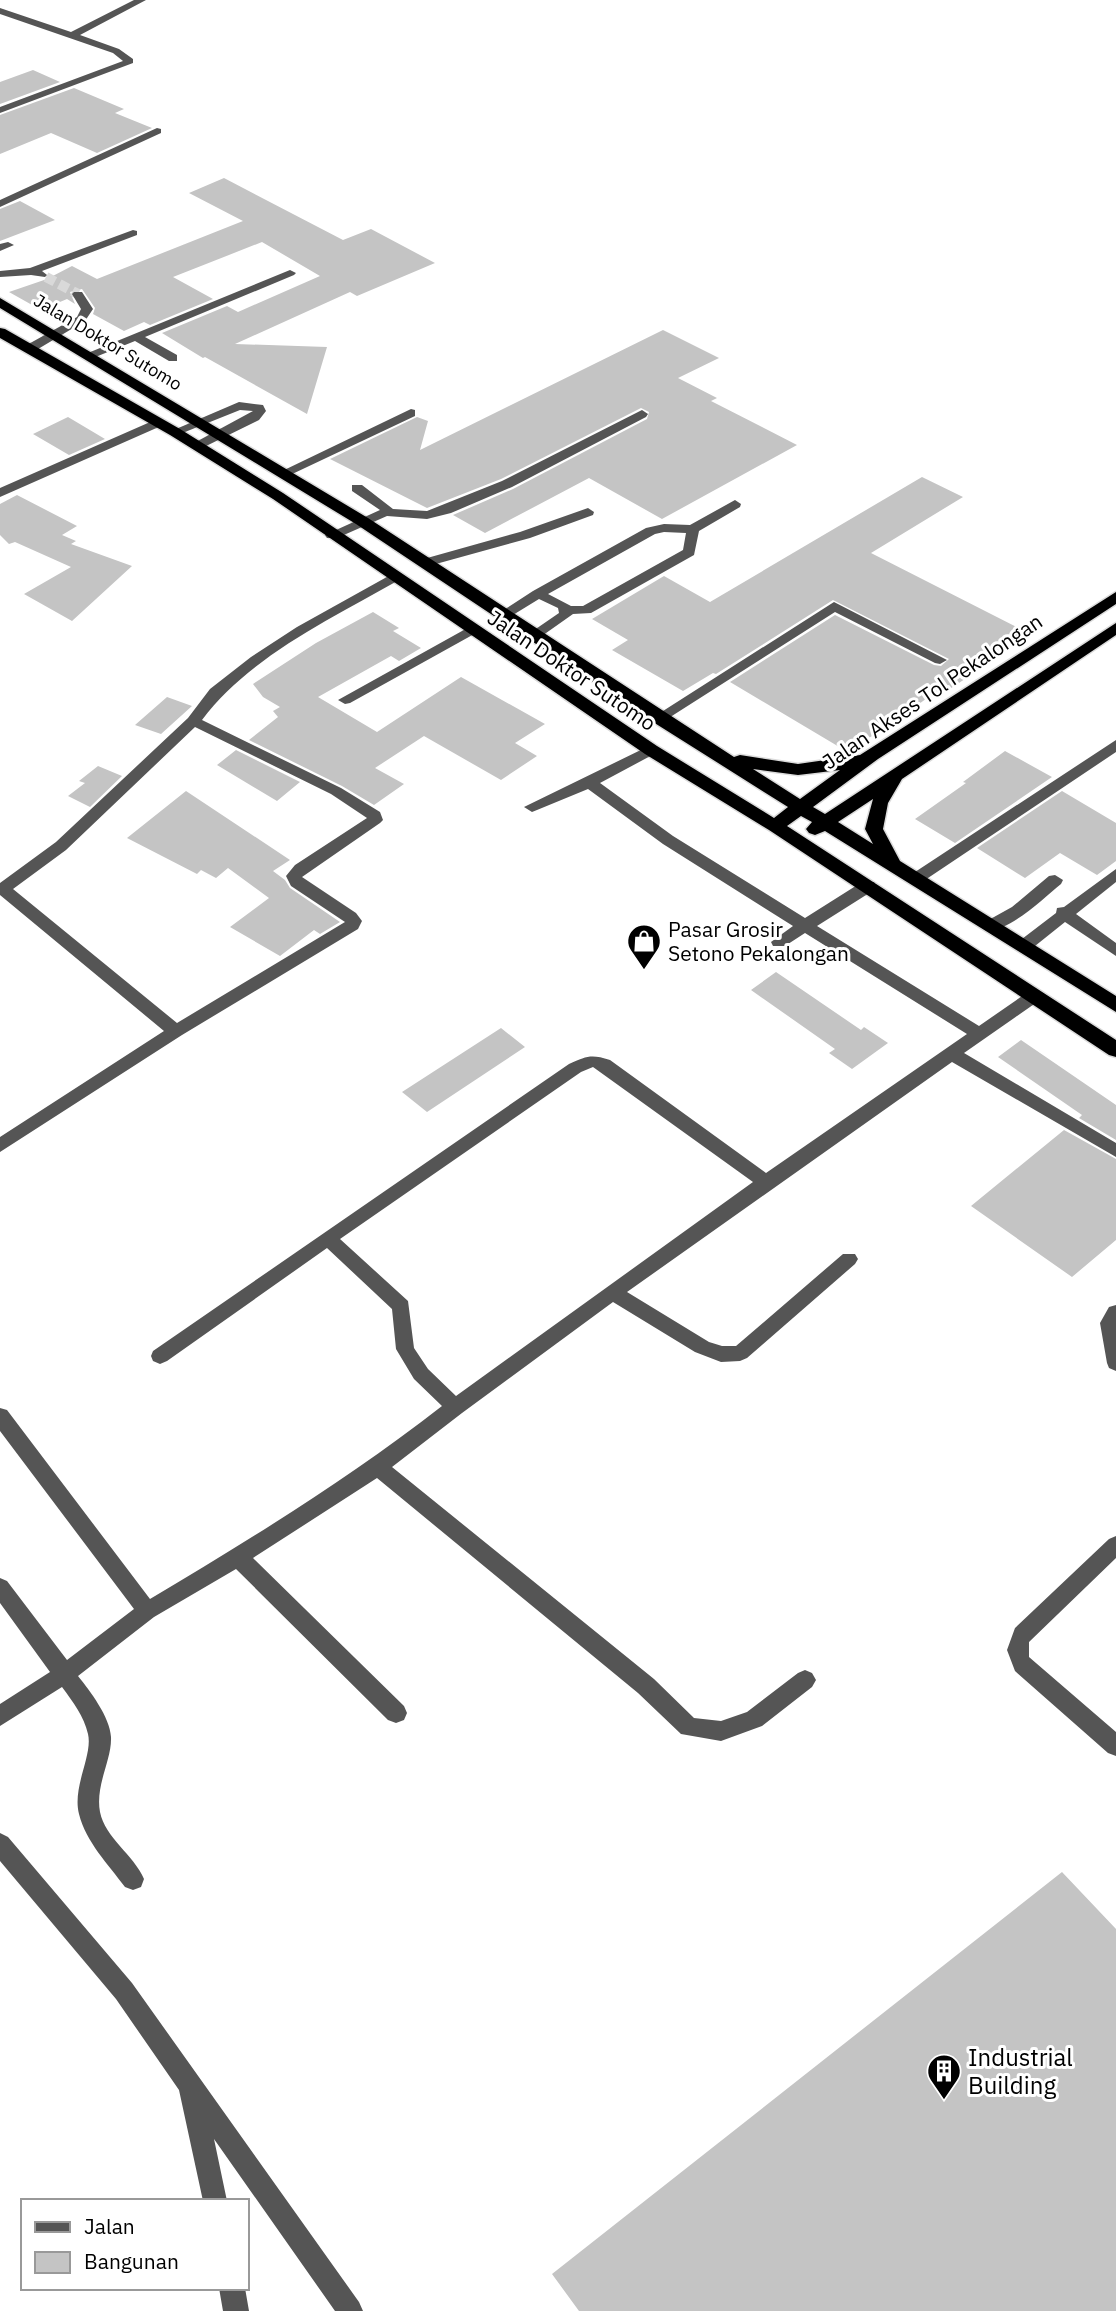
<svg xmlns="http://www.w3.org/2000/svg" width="1116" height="2311" viewBox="0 0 1116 2311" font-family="'IBM Plex Sans',sans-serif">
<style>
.building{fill:#c4c4c4}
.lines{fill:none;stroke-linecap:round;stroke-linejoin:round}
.minor-tunnel{stroke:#d9d9d9;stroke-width:10;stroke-dasharray:10 5;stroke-linecap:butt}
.highway-casing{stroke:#dbdbdb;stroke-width:3}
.minor{fill:#555;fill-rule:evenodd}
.highway{fill:#000;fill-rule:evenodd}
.labels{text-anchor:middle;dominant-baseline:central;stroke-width:6;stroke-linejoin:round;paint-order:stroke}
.far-street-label{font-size:18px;fill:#000;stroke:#fff}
.street-label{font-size:21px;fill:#000;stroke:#fff}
.poi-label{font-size:21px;fill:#000;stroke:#fff;text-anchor:start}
.near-poi-label{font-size:24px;fill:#000;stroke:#fff;text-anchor:start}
</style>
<rect width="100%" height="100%" fill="#fff"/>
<path class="building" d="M33,70L60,82L0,104V82Z
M74,88L124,109L115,113L152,128L97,153L51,133L0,154V115Z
M224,178L343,240L371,229L435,263L357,296L350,292L235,344L327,347L307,414L205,357L203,358L162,333L227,306L238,312L320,276L262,242L173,277L213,299L150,325L144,322L124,331L93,314L95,308L82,289L70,292L75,304L67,299L41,310L9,292L47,279L72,266L97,279L243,221L189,193Z
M20,201L55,220L0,241V209Z
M663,330L719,358L678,378L717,398L711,401L797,445L662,519L589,478L485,533L453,515L513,489L647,419L649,412L641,408L501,479L427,508L330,459L417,417L428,421L420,450Z
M68,417L105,439L69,455L33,434Z
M922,477L963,497L871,553L1032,635L939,696L934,693L886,728L846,751L730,682L835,615L934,665L941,666L949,659L833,600L716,674L713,673L683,691L612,650L628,640L592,619L664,576L710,602Z
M17,495L77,526L62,535L76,541L71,544L132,566L72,621L24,594L71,567L15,542L9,544L0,535V504Z
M373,612L399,628L393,631L421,648L399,661L391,656L318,697L377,732L461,677L545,724L515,743L537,756L501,780L424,736L375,768L404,784L374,805L342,786L249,740L278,717L273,711L280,707L263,697L253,684L316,643Z
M167,697L192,706L161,734L135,725Z
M236,750L300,782L277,801L217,765Z
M1005,751L1052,777L955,843L915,819L966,783L963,782Z
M98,766L122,776L90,807L68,796L85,783L79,781Z
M186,791L290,860L273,871L285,880L290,888L340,922L320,934L314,930L280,956L230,927L269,898L228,868L216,878L201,870L197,874L127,838Z
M1062,791L1116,823V861L1097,875L1060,853L1025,878L977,848Z
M776,972L861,1030L864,1027L888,1043L852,1069L829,1053L835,1049L751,990Z
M501,1028L525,1047L427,1112L402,1092Z
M1021,1040L1116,1105V1140L1079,1118L1082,1115L998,1057Z
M1064,1130L1116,1159V1240L1072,1277L971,1206Z
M1062,1872L1116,1929V2311H579L552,2274Z"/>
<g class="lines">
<path class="minor-tunnel" d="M46,277L78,294"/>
<g class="highway-casing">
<path id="highway" d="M0,298L368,518L734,757L740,755L798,764L860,755L1116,592V604L878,759L813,807L825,814L1116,623V635L902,779L888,803L883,829L900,861L1116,996V1012L825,831L815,835L809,833L806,829L812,822L801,816L787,826L1116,1040V1057L1109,1055L769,830L645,754L273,499L170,435L0,338V328L5,329L180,429L283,493L657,746L774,818L788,807L653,722L356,524L0,308ZM753,769L798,775L840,770L800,799ZM873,799L865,829L873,844L838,822Z"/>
</g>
<path class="minor" d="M134,0H146L80,35L119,49L133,59V63L0,113V107L123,61L113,53L0,14V8L71,32Z
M157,128L161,129V133L0,207V200Z
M133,230L137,231V235L42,271L47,275L45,277L31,275L0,277V271L30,268Z
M4,243L8,242L14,245L0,251V244Z
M290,270L296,273L294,275L145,337L177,355V361H169L135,341L93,358L83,355Z
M74,292H82L93,309L85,321L33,352H25V346L77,317L81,309L72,294Z
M239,402L263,405L266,411L259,420L198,450L194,449V443L253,411L240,410L175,436L169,432Z
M411,409L415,410V416L288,476L284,477L278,473Z
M642,410L648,414L646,417L512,487L451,513L427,519L387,516L337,538H327L325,535L380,510L352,491V485H362L393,509L427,511L502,481Z
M157,419L161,420V426L0,497V488Z
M735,500L741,504L740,507L699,531L694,555L591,613L573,614L539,638H529L527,635L559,613L558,608L539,599L508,618L503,619L496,615L533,591L646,528L664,524L690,525ZM664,532L686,533L683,550L583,606H571L548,594L655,534Z
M588,508L594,512L593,515L530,538L425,567L418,563L420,560L520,532Z
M394,573L401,577L399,580C331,619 250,656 202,720L341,788L380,812L383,820L380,823L302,877L356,913L362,921L358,929L182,1035L0,1152V1137L164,1031L0,895V883L56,842L188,718L210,689L251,657L297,627ZM195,727L331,794L367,818L295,865L286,876L291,886L345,922L177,1023L13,889L66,850Z
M834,602L947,660L940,664L935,663L835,612L664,721L659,722L652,718Z
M471,626L478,630L476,633L350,703L345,704L338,700Z
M1116,740V752L922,882H912L909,878L912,874Z
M651,745L656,747L658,750L656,753L600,783L673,836L805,918L862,882H874L876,886L874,890L817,926L979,1026L1028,992H1040L1042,996L1040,1000L964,1053L1116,1143V1157L952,1062L627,1292L709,1342L722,1346H736L843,1254H855L858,1259L855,1264L747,1358L740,1361L721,1362L695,1352L613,1302L462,1413L392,1467L654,1679L694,1718L721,1721L747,1712L798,1673L805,1670L812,1673L816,1680L812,1687L762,1726L721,1741L681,1734L638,1693L377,1478L253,1558L404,1706L407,1713L404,1720L396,1723L388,1720L236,1569L154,1617L78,1676C90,1691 110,1717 111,1737C112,1760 95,1785 100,1812C105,1838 134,1855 144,1879L141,1887L133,1890L125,1887C108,1864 86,1842 79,1814C72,1787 93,1755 88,1734C84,1716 73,1702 62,1687L0,1726V1704L50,1672L0,1603V1578L7,1581L67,1660L134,1609L0,1431V1408L7,1410L150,1599C251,1539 348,1479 442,1406L414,1379L396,1349L392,1309L327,1248L167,1361L160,1364L153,1361L151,1356L153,1351L569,1064C587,1056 591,1054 610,1060L766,1173L967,1034L805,933L785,946H773L771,942L793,926L663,844L588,789L537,810L532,812L524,807ZM593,1067L753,1182L456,1396L428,1369L414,1348L408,1301L340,1239L581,1072Z
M1116,869V882L1076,914L1116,943V956L1065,922L1030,950H1018L1016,946L1018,942L1056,913L1057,908L1064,907Z
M1055,875L1063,880L1061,884C1045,897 1006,935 985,930L983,926L985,922L1012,907L1049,876Z
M1116,1305V1371L1109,1368L1107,1363L1100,1323L1109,1307Z
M1116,1536V1558L1029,1642V1657L1116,1732V1756L1108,1753L1015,1671L1007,1650L1015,1628L1109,1539Z
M0,1833L8,1837L132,1983L359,2302L363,2311H335L214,2139L227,2201H203L179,2090L116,1999L0,1861Z
M219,2288H245L249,2311H223Z"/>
<use href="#highway" class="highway"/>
</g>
<defs>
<g id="shop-pin" transform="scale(1.75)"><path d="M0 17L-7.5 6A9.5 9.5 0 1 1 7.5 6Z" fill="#000" stroke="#fff"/><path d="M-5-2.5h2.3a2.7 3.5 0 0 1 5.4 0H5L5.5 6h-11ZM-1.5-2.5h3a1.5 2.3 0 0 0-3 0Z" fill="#fff"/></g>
<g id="building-pin" transform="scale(1.75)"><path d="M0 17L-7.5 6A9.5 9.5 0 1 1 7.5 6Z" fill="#000" stroke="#fff"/><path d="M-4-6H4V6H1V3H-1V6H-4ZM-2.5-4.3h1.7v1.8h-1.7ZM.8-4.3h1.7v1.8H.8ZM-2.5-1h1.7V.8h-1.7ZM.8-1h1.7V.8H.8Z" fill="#fff"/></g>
</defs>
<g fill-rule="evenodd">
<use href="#shop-pin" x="644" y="941"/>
<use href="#building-pin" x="944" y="2071"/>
</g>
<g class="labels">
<g class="far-street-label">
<text transform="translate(108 342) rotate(31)">Jalan Doktor Sutomo</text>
</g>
<g class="street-label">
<text transform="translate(572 670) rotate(34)">Jalan Doktor Sutomo</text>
<text transform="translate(932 691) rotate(-34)">Jalan Akses Tol Pekalongan</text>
</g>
<g class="poi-label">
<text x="668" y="929">Pasar Grosir<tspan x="668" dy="24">Setono Pekalongan</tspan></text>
</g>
<g class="near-poi-label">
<text x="968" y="2057">Industrial<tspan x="968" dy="28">Building</tspan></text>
</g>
</g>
<rect x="21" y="2199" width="228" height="91" fill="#ffffff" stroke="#999999" stroke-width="2"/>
<rect x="35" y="2222" width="35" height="10" fill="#555555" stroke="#999999" stroke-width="2"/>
<text x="84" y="2234" font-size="21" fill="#000000">Jalan</text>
<rect x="35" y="2252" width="35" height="21" fill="#c4c4c4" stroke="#999999" stroke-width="2"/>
<text x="84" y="2269" font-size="21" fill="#000000">Bangunan</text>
</svg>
